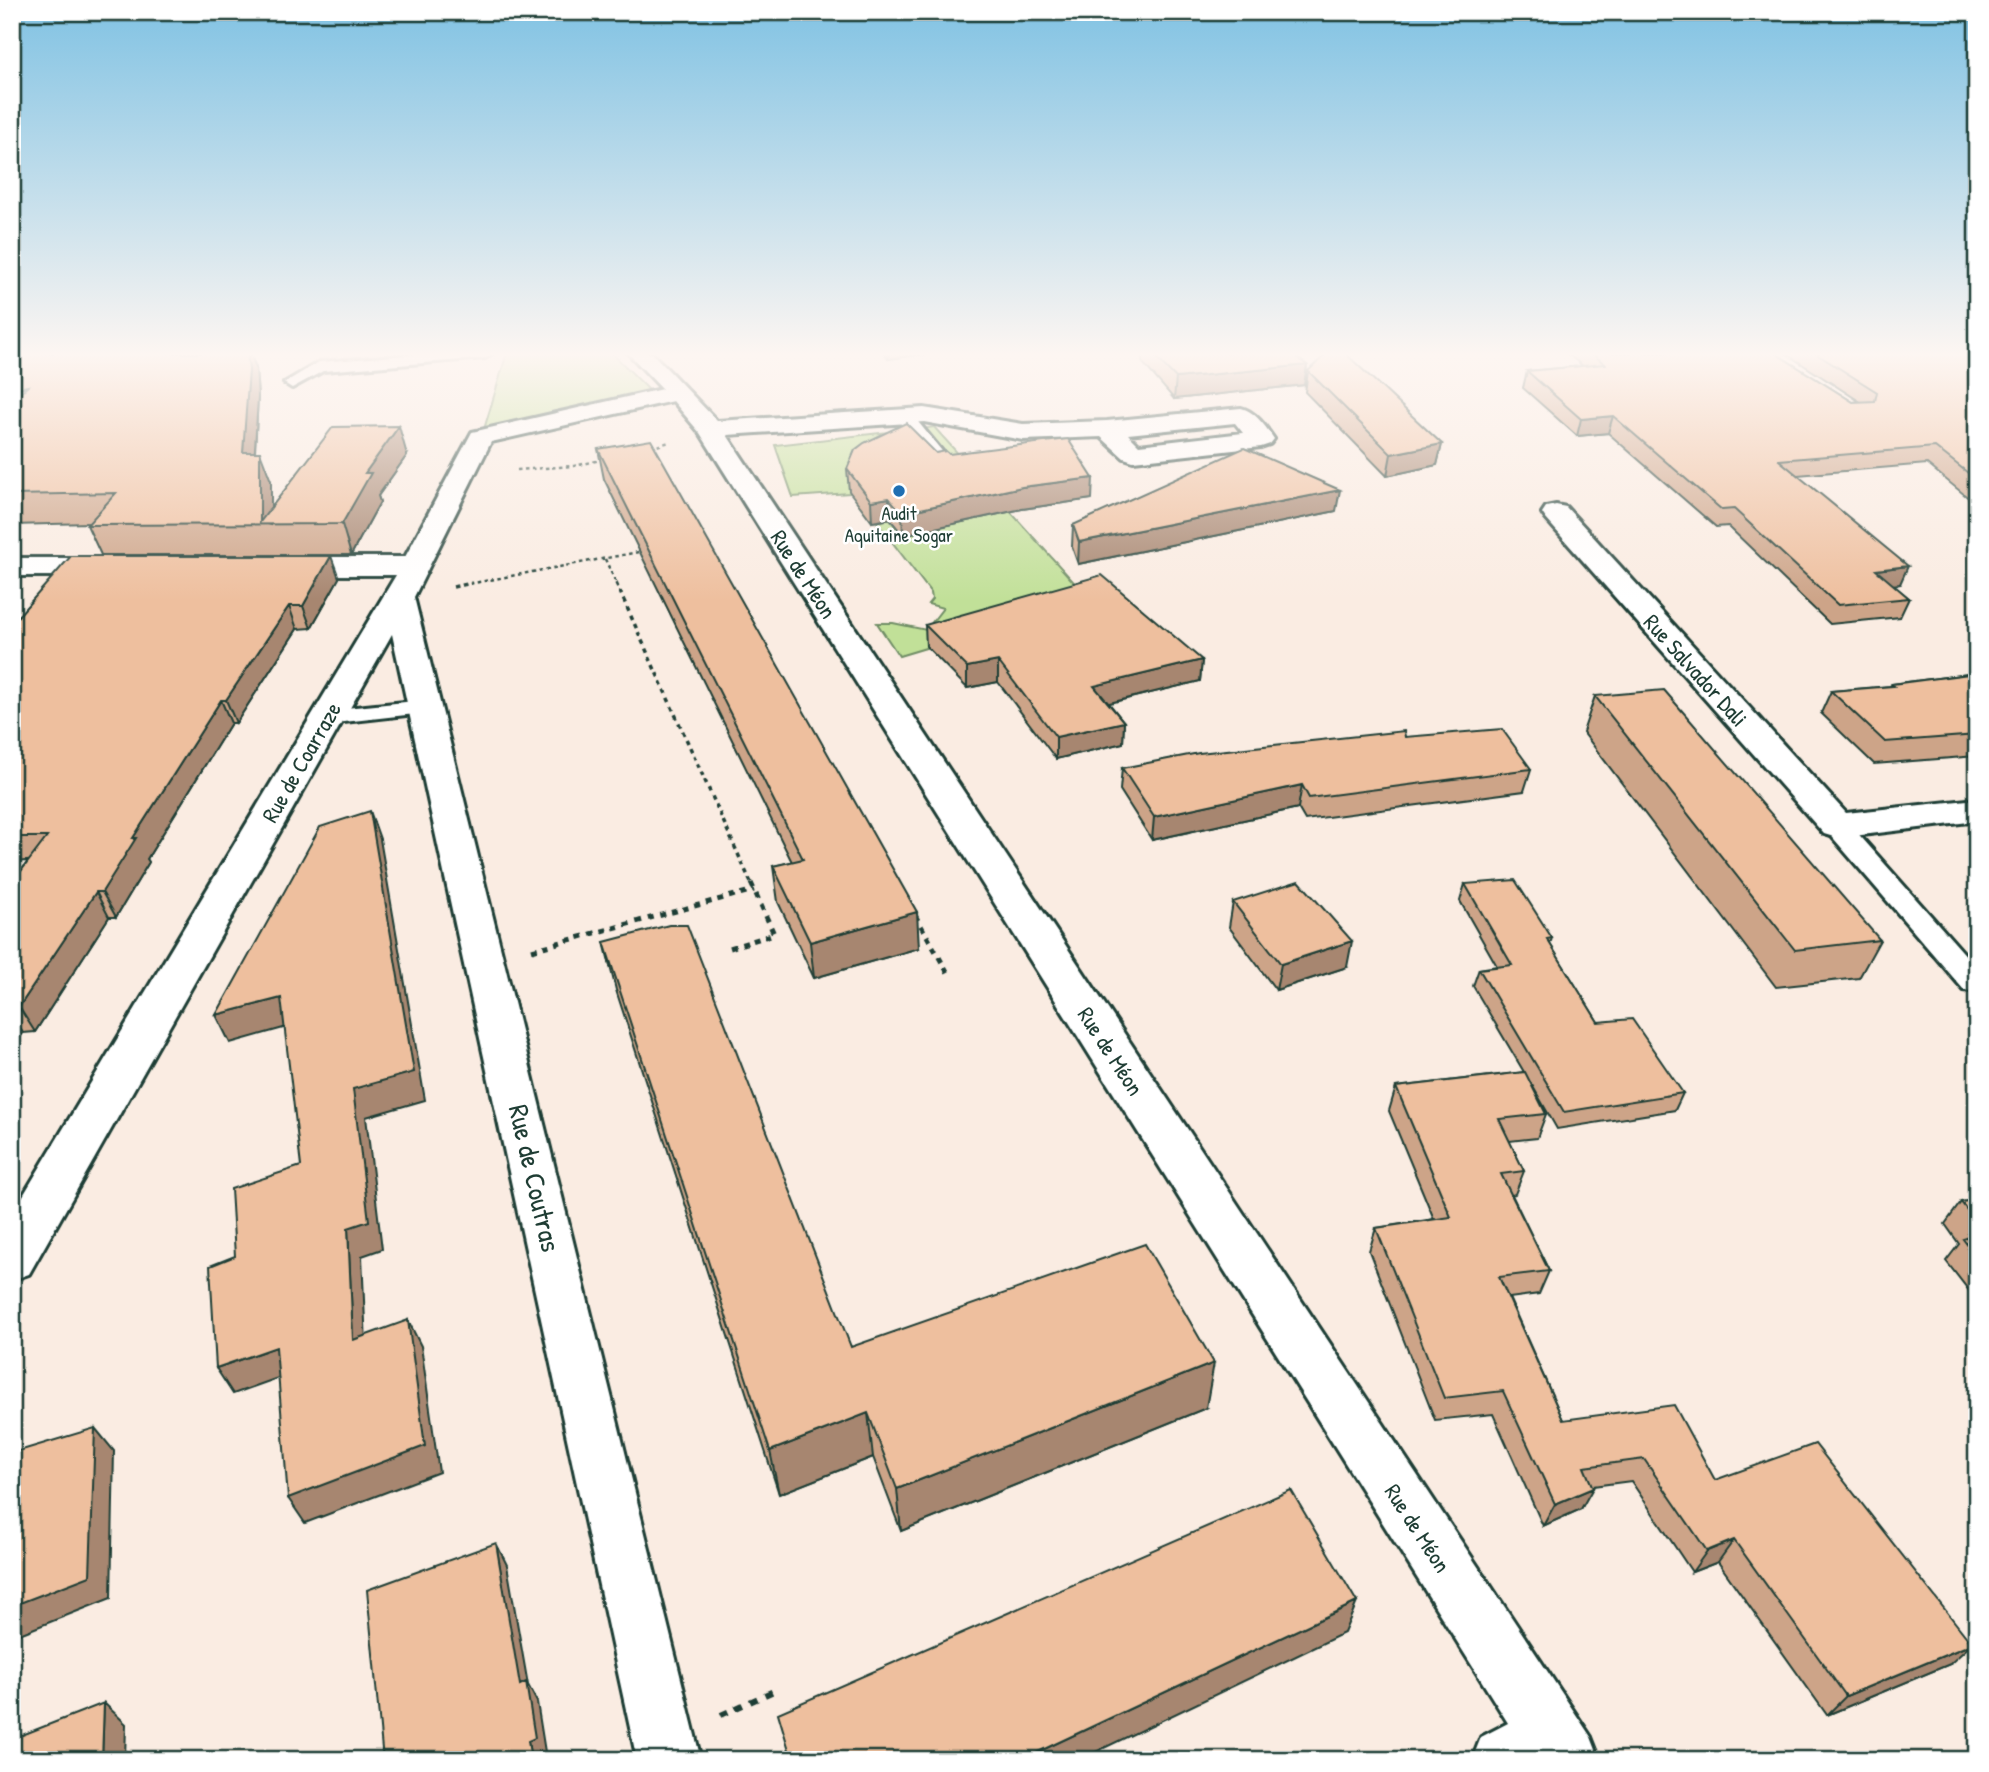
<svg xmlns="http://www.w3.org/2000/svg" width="1989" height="1772" viewBox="0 0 1989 1772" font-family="'Patrick Hand',sans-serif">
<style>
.green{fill:#c1e098;stroke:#708e66;stroke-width:2}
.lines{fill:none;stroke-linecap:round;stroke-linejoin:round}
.service-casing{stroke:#1f3d34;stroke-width:6}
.minor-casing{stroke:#1f3d34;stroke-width:6}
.path-far3{stroke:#1f3d34;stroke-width:2.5;stroke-dasharray:3.5 3.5;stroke-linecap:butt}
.path-far2{stroke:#1f3d34;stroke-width:3.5;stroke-dasharray:4.5 4.5;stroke-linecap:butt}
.path-far1{stroke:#1f3d34;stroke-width:5;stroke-dasharray:6 6;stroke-linecap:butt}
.path{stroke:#1f3d34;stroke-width:6;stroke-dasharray:8 8;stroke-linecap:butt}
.service{fill:#fff;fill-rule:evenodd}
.minor{fill:#fff;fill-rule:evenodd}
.wall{fill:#cda488;stroke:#1f3d34;stroke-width:2}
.shaded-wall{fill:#a7866f;stroke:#1f3d34;stroke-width:2}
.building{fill:#eebf9e;stroke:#1f3d34;stroke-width:2}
.poi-dot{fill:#1f6fb2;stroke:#fff;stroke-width:2.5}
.labels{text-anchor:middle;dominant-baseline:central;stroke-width:5;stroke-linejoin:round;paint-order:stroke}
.far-poi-label{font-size:19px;fill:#1f3d34;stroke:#fff}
.street-label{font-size:23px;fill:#1f3d34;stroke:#fff}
.near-street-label{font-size:28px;fill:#1f3d34;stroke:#fff}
</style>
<rect width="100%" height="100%" fill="#faece2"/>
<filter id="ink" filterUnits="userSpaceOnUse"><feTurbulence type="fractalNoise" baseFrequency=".0143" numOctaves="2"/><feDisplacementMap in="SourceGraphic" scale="14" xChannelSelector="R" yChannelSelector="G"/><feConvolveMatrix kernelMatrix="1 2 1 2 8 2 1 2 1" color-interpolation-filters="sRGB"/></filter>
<g filter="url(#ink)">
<path class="green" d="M507,353H612L655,396L482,436Z
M934,427L1089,599L899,656L877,623H893L926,630L943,608L928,604L932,599L931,593L877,522L889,519L903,535L969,519L922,429Z
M906,430L859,491L850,493L793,497L775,445Z"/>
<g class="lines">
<g class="service-casing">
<path id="service" d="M433,353H493L485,358L323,371L292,388L284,383L319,362Z
M904,411L910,412L950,461L953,465L950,469H938L898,420L896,416Z
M425,700L433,702L436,707L433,712L326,724L315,717L326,710Z
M1837,818L1846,820L1977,968V992L1964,990L1828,832L1824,826L1828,820Z"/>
</g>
<g class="minor-casing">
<path id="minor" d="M628,353H652L717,421L924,408L1023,424L1107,421L1241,408C1255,411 1266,427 1274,439L1270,444L1261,447L1133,461L1124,458L1101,437L1023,440L924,422L727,435L1591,1737L1600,1760H1472L1481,1737L1508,1723L700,433L673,401L491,442L414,597L701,1760H637L392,634L29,1274L12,1280V1214L396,575H284L274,572L269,566L274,560L284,557H405L472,432L662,389ZM1235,423L1243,433L1139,445L1128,434Z
M1556,505L1566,507L1846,813L1977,799V821L1837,838L1824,834L1546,519L1542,513L1546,507Z
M12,558H115L125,561L130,567L125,573L115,576H12Z"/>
</g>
<path class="path-far3" d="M651,448L669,442
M517,470L574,466L605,459
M605,559L617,585
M463,585L644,551"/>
<path class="path-far2" d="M616,583L752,885
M453,587L472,583"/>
<path class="path-far1" d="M915,915L948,973
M730,948L774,934L751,883
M532,950L754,890"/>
<path class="path" d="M721,1715L778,1689"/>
<use href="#service" class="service"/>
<use href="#minor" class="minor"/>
</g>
<path class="wall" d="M12,353H250L256,368L258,397L255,452L271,481V508L407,455L378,496L380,502L351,555H101L87,525L89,523L12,525Z
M883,353H932L888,359Z
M1142,353H1290L1307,365L1304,385L1174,399L1142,362Z
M1566,353H1775L1853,402L1859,401L1785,353H1977V505L1927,464L1797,475L1900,584L1893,585L1909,598L1900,617L1830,624L1728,526L1716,527L1608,433L1577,436L1523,388L1527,371L1583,366Z
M1308,371L1442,444L1437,465L1387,476L1305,392Z
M598,449L919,948L814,978L778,902L773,866L792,862L604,479Z
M936,453L949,454L1092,499L1022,509L903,535L890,519L872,522L849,491L847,469Z
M1336,511L1078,564L1072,547L1073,525Z
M339,578L311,628L297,629L236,723H231L147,859L149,862L116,917H109L35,1032L23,1033L12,1049V883L28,861L12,862V623Z
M925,625L1202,660L1200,681L1109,703L1124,722L1123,743L1056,759L998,682L967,688L926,646Z
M1977,673V756L1874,764L1821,713L1831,691L1890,686L1892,684Z
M1595,696L1880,940L1859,978L1776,987L1583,732Z
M1405,737L1531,769L1524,791L1305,820L1298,808L1152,840L1120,790L1122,768Z
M1465,884L1552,938L1550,944L1598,1022L1683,1093L1675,1110L1557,1129L1532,1085L1546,1114L1537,1138L1509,1141L1524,1171L1515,1194L1512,1195L1549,1271L1539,1294L1509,1298L1563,1420L1715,1480L1950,1664L1827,1715L1718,1562L1692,1572L1631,1481L1593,1486L1581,1509L1543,1526L1493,1414L1435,1420L1369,1251L1376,1228L1434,1219L1389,1111L1396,1087L1524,1072L1473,986L1479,969L1497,966L1460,901Z
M1233,902L1347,967L1276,990L1229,927Z
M604,942L851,1347L1206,1408L901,1531L873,1457L779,1494L616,990Z
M1977,1200V1301L1946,1261L1959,1244L1945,1224L1961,1202Z
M1977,1315V1327L1972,1320Z"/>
<path class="shaded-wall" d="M247,353H250L256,368L258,397L253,481L243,452Z
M888,353H932L888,359Z
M1307,365L1304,385L1174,399L1176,378Z
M28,386L12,418V389Z
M1613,416L1608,433L1577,436L1581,419Z
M399,426L407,455L378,496L380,502L351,555L342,524L365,473Z
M1442,444L1437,465L1387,476L1391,454Z
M260,452L271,481V525L260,522Z
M1093,478L1092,499L1022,509L903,535L902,513L1022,487Z
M1340,490L1336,511L1078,564L1079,542Z
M889,498L890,519L872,522L871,501Z
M331,556L339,578L311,628L303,606Z
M1908,566L1900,584L1867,588L1876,570Z
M289,606L297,629L236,723L226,700Z
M1202,660L1200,681L1093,707L1094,686Z
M998,661V682L967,688V667Z
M221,700L231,723L147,859L149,862L116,917L102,892L133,838Z
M1124,722L1123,743L1056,759V737Z
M1302,785L1298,808L1152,840L1154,817Z
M370,811L380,839L425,1100L366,1117L382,1249L362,1256L367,1366L353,1340L348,1228L353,1089Z
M96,892L109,917L35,1032L19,1007Z
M917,912L919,948L814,978L810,942Z
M1352,941L1347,967L1276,990L1281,964Z
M281,998L294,1025L230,1043L216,1015Z
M12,1016L23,1033L12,1049Z
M408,1320L421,1346L439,1472L305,1523L288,1498Z
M276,1347L292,1373L233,1394L216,1368Z
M1214,1363L1206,1408L901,1531L897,1489Z
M868,1413L873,1457L779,1494L770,1451Z
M95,1428L114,1451L111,1598L12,1637V1606Z
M1593,1488L1581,1509L1543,1526L1555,1504Z
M1734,1540L1718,1562L1692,1572L1707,1551Z
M496,1543L507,1565L528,1685L537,1702L546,1758L541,1760H531Z
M1357,1602L1344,1633L1079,1760H1021Z
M1972,1644L1950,1664L1827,1715L1846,1696Z
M104,1703L126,1724L125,1760H102Z"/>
<path class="building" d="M12,353H247L249,370L243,452H260V522L333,427L399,426L365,473H371L342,524L87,525L116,493L12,495V400L28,386L12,389Z
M1152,353H1290L1307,365L1176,378Z
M1327,353H1345L1442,444L1391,454L1308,371Z
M1591,353H1775L1853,402L1875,401L1877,392L1815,353H1977V480L1935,447L1779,460L1908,566L1876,570L1909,598L1838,605L1734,509L1722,510L1613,416L1581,419L1527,371L1605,364Z
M906,423L936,453L946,451L949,454L1068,439L1093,478L1022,487L902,513L889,498L871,501L847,469L855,450L864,443Z
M651,440L917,912L810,942L773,866L803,859L598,449Z
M1244,448L1340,490L1079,542L1073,525Z
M71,556H331L303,606H289L226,700H221L133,838H136L102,892H96L19,1007L12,1008V902L18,893L12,894V883L47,837H12V623Z
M1102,575L1202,660L1094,686L1124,722L1056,737L998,661L967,667L925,625Z
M1977,673V735L1885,742L1831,691L1894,686L1892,684Z
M1664,690L1880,940L1795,950L1595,696Z
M1502,729L1531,769L1309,798L1302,785L1154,817L1122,768L1199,753L1404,731L1405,737Z
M370,811L414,1072L353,1089L369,1221L348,1228L353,1340L408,1320L425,1446L288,1498L276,1347L216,1368L210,1266L235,1256L231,1189L301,1166L281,998L216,1015L320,827Z
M1515,880L1552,938L1547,939L1598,1022L1632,1019L1683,1093L1564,1112L1479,969L1512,965L1465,884Z
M1299,881L1352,941L1281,964L1233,902Z
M669,925H687L851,1347L1145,1244L1214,1363L897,1489L868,1413L770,1451L604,942Z
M1525,1072L1546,1114L1499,1119L1524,1171L1501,1174L1549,1271L1499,1277L1563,1420L1674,1405L1715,1480L1815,1444L1972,1644L1846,1696L1734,1540L1707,1551L1644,1459L1584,1467L1593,1488L1555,1504L1503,1391L1444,1398L1376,1228L1451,1217L1396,1087Z
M1977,1200V1223L1961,1202Z
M1977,1235V1257L1963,1239Z
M95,1428L90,1576L12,1606V1453Z
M1291,1490L1357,1602L1021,1760H792L778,1713Z
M496,1543L520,1685L526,1682L535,1738L528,1741L531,1760H383L367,1590Z
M104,1703L102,1760H12V1739Z"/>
</g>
<linearGradient id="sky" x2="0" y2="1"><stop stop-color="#80c2e3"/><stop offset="0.59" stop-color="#fdf6f2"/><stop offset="1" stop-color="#fdf6f2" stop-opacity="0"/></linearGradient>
<rect width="1989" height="601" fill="url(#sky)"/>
<circle class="poi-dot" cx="899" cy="491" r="7"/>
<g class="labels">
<g class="far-poi-label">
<text x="899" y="513">Audit<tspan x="899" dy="22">Aquitaine Sogar</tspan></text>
</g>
<g class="street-label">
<text transform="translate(804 574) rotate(57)">Rue de Méon</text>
<text transform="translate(1696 670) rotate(48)">Rue Salvador Dali</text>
<text transform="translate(301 762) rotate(-60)">Rue de Coarraze</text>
<text transform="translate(1111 1051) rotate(57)">Rue de Méon</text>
<text transform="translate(1418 1528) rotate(57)">Rue de Méon</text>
</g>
<g class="near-street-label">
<text transform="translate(535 1178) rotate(77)">Rue de Coutras</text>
</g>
</g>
<rect width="1989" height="1772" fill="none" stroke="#fff" stroke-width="42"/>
<rect x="21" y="21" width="1947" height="1730" fill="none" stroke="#1f3d34" stroke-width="2.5" filter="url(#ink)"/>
</svg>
